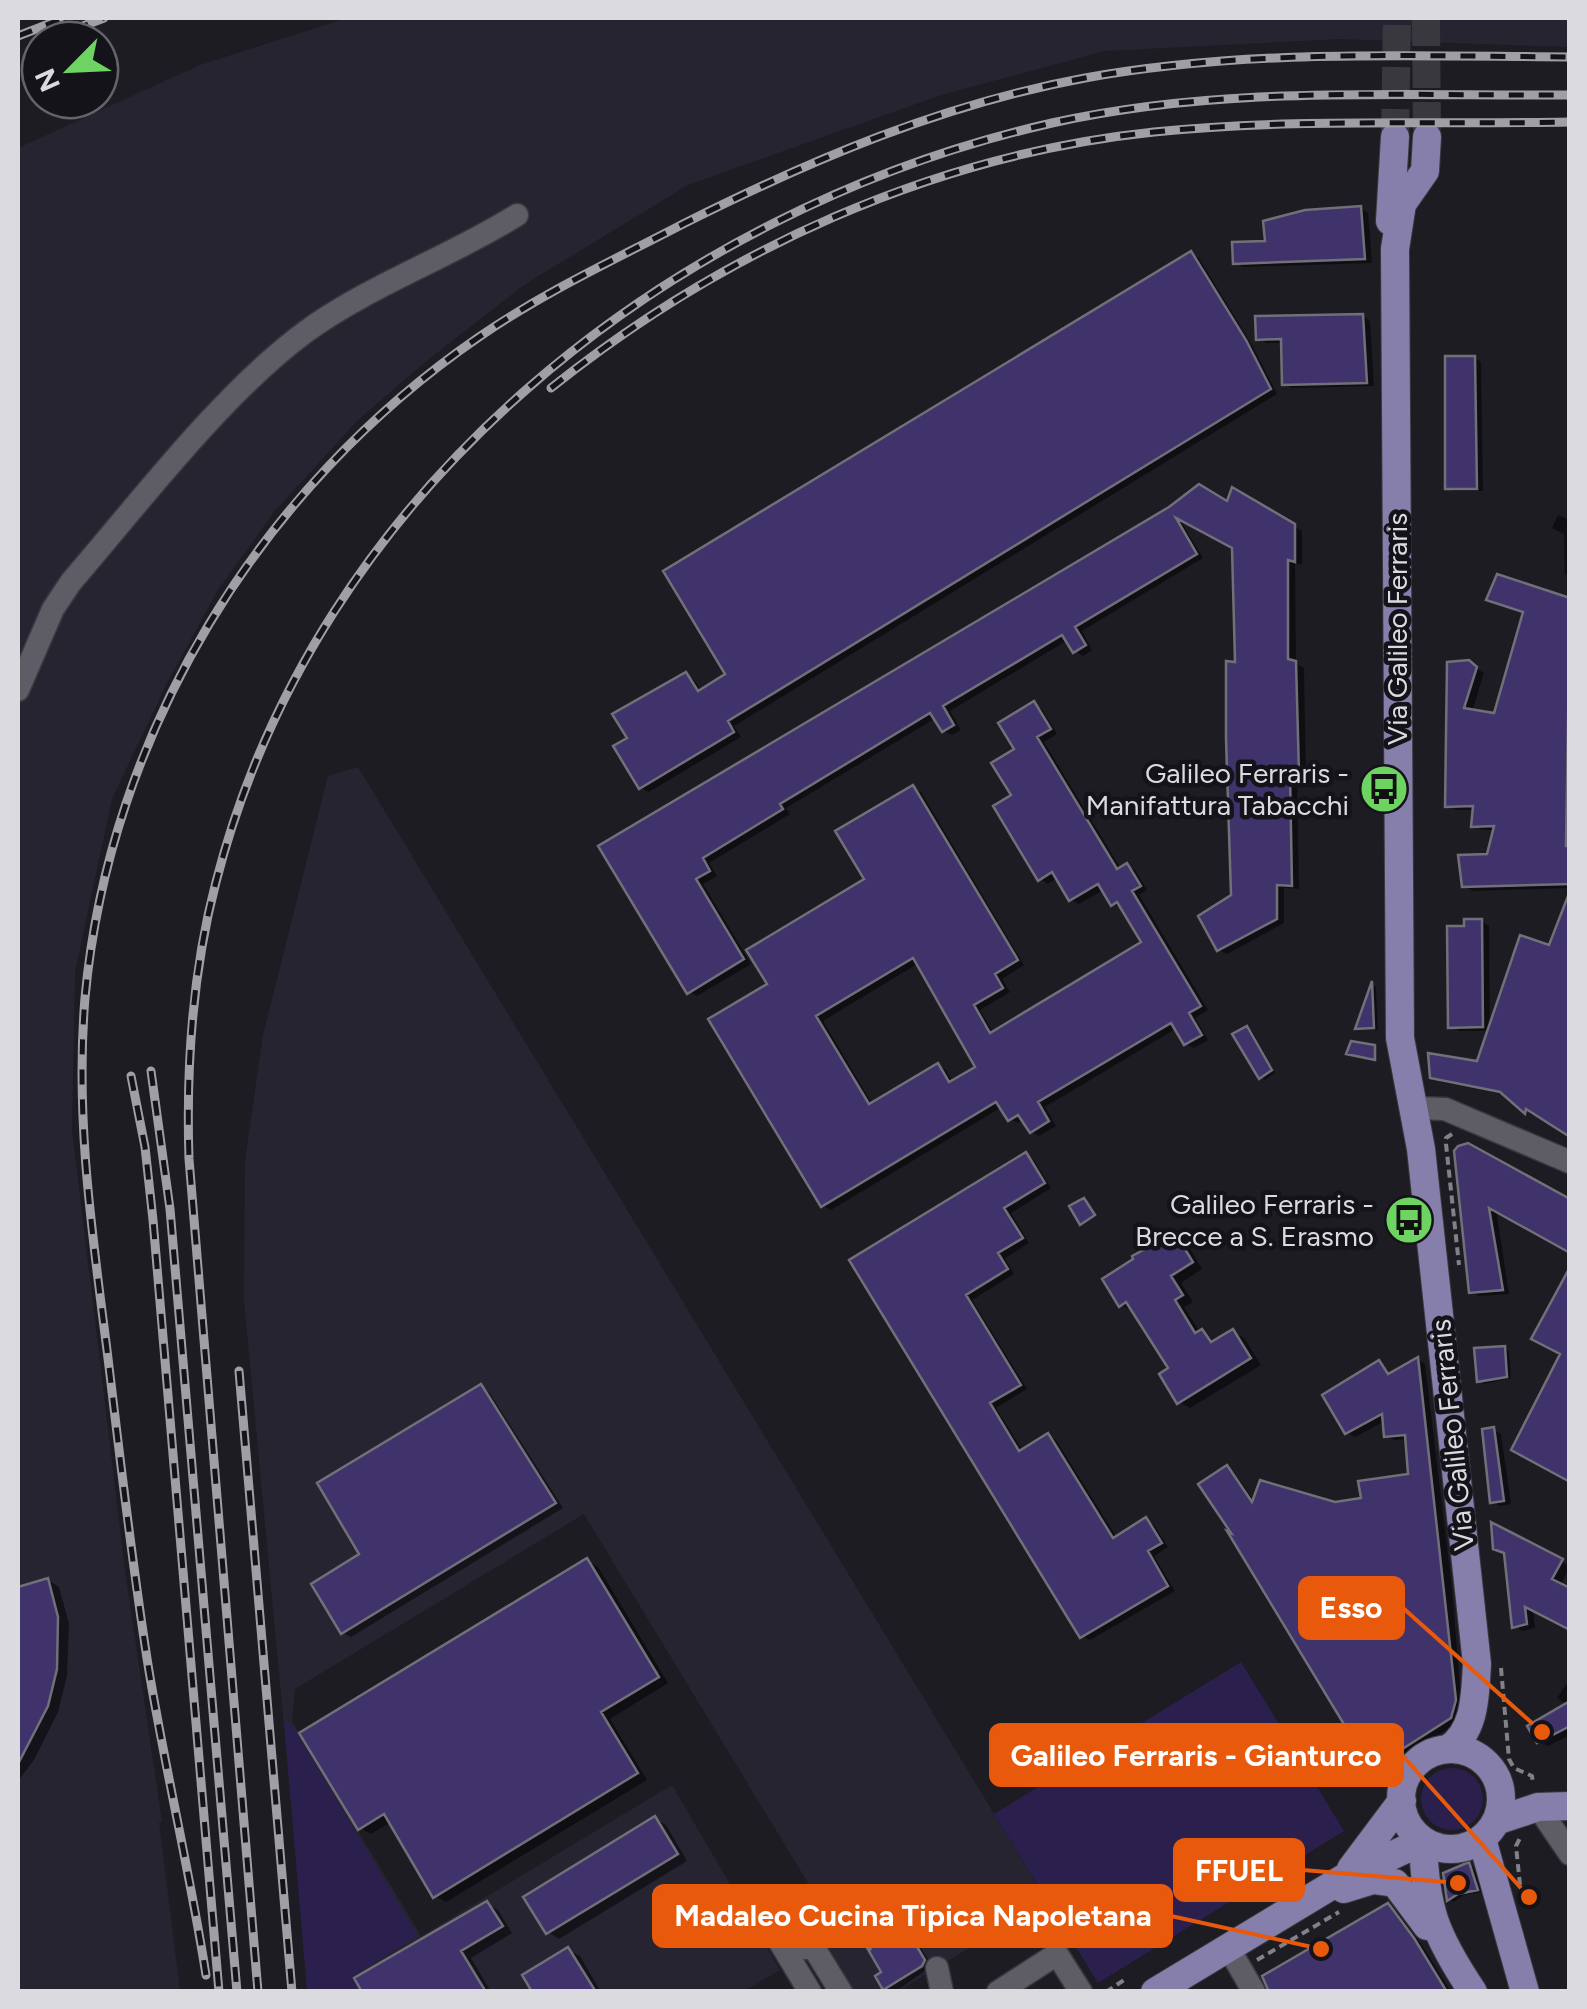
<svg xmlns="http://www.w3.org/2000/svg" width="1587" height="2009" viewBox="0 0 1587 2009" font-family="Figtree,sans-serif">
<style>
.built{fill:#262431}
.green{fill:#2b1f4d}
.shadow{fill:#0007;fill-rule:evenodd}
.building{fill:#40336c;stroke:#717079;stroke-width:2.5;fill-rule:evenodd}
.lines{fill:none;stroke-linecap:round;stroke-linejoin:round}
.major-tunnel{stroke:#3a383f;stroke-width:28;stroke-dasharray:28 14;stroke-linecap:butt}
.minor-casing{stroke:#3a393f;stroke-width:25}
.major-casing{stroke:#3a393f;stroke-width:30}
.path{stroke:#828187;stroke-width:4;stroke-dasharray:8 5;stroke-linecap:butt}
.minor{stroke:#5e5c65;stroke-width:22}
.major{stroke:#867eab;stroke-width:28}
.rail-casing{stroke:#a09fa5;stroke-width:9}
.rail{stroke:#14131a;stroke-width:5;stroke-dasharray:15;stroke-linecap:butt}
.labels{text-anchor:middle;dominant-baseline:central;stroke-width:9;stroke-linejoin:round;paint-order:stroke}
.street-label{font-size:28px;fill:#dbdadf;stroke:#14131a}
.poi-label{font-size:28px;fill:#dbdadf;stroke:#14131a;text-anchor:end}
.leader{fill:none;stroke:#e8590c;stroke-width:4}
.callout-dot{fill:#e8590c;stroke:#14131a;stroke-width:4}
.callout{fill:#e8590c;stroke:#e8590c;stroke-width:4}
.callout-label{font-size:30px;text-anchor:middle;font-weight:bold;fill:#fff}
</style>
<rect width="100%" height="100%" fill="#1d1c23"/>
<path class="built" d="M347,18H1569V47L1340,39L1105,51L941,95L688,185L524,285L429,359L357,421L274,512L218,590L167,683L112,799L75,972L72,1130L125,1570L162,1822H159L180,1991H18V148L200,65Z
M358,767L1047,1901L898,1991H852L820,1940L836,1929L584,1514L295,1689L292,1721L421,1936L672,1785L780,1970L742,1992H309L244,1300L245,1161L263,1035L328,776Z"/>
<path class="green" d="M1241,1662L1344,1831L1098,1983L994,1814Z
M284,1723H291L418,1936L353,1976L362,1991H307Z
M1421 1799a31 31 0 1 1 62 0a31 31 0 1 1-62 0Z"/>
<path class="shadow" d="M1360,208L1368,213L1372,263L1243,267L1235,262L1268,243Z
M1191,254L1199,258L1253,347L1277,394L734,726L741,737L649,792L641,788L630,739L686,675L694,680L702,691L729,675Z
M1362,316L1370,321L1374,386L1292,388L1284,384V343H1266L1258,338Z
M1474,358L1481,362L1483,491H1454L1447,487Z
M1233,491L1302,531V565L1295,563L1296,663L1304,668L1306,777L1297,776L1299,889L1284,888V923L1227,954L1219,950L1233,896L1237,665L1234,547L1179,518L1203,558L1082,631L1092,650L1083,656L1075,651L1068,640L950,711L961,730L952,735L944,731L936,718L786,808L790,814L709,863L717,876L703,884L751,964L697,996L689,992L602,847L1171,510L1228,504Z
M1558,515L1570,520V577L1565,574L1564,534L1552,528Z
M1489,599L1570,601V888L1473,891L1464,886L1489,857L1496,830H1482L1474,825L1475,810H1456L1448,805L1468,663L1484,673L1472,712L1496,716L1525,613Z
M1034,704L1042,709L1057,734L1044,742L1121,869L1127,866L1135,870L1147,890L1139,895L1208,1010L1195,1018L1208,1040L1194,1048L1186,1044L1177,1028L1045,1107L1056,1126L1039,1136L1031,1132L1024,1120L1018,1123L1010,1119L1002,1107L831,1210L823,1206L770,985L868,880L913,788L921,792L1024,965L1002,979L1010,992L980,1010L994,1034L1145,943L1123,907L1112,904L1104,890L1079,904L1071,900L1058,877L1048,884L1040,879L1014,796L1017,750ZM919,963L978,1068L953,1083L946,1070L938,1066L873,1105L823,1021Z
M1481,921L1489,926L1490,1028L1534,1111L1533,1116L1506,1095L1441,1082L1432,1077L1479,1064L1490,1031H1459L1451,1026L1467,928Z
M1374,985L1376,987L1378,1030H1362L1358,1027Z
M1247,1029L1252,1031L1275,1073L1265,1080L1261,1077Z
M1456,1152L1496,1209L1509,1294L1479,1296L1471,1292Z
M1026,1155L1034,1160L1051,1188L1011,1213L1029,1243L1005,1258L1014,1274L972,1300L1027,1389L996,1408L1023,1451L1048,1436L1056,1440L1117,1538L1146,1520L1154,1525L1168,1547L1154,1556L1175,1591L1090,1640L1082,1636L853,1261Z
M1175,1236L1186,1242L1202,1269L1181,1283L1193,1302L1184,1307L1200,1332L1216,1342L1233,1332L1244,1338L1261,1365L1190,1408L1179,1402L1171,1369L1132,1311L1121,1305Z
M1504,1348L1509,1351L1511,1378L1484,1384L1480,1381Z
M1418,1359L1425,1364L1452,1588L1462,1712L1459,1722L1380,1772L1373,1767L1227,1467L1234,1472L1255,1502L1335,1504L1364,1500L1410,1476L1408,1439L1394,1440L1386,1435L1385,1421L1355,1437L1347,1432L1379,1363L1392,1375Z
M481,1387L489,1392L563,1508L351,1637L342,1632L363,1555Z
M1493,1430L1501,1434L1511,1504L1500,1506L1492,1502Z
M1494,1527L1570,1566L1560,1586L1533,1609L1535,1628L1523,1631L1514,1626L1507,1553Z
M587,1560L598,1567L668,1683L610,1719L647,1780L446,1902L435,1896L391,1822L371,1834L360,1828Z
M48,1580L59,1587L69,1624L67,1676L58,1712L34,1760L18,1781V1590Z
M1570,1679V1735L1548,1746L1539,1741L1568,1705L1557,1698Z
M655,1819L666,1825L687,1861L559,1939L548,1932Z
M1469,1865L1474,1868L1482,1892L1464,1895L1454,1902L1450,1900L1445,1874Z
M865,1891L885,1907L893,1920L889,1923L901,1943L910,1938L918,1943L932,1966L895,1992L885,1988V1973Z
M487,1904L498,1910L512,1933L471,1958L491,1992H365Z
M1388,1906L1396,1911L1422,1945L1451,1992H1271Z
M568,1950L580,1956L601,1992H535Z"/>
<path class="building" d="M1361,206L1365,259L1233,264L1232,242L1265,241L1263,221L1305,210Z
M1191,251L1246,340L1271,389L728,721L734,732L639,789L613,746L627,738L612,714L686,672L698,691L725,674L663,571Z
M1363,314L1367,383L1282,385L1281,339L1256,340L1255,316Z
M1445,356H1475L1477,489H1445Z
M1199,484L1227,501L1232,487L1295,524V562L1288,560V659L1296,661L1299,774L1290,773L1292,886L1277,885V919L1217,951L1198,916L1231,895L1226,739V661L1235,662L1232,548L1176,518L1197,554L1075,627L1086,645L1073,653L1062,635L943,706L954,725L942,732L930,713L780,804L783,809L703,858L710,871L696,879L744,959L687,994L598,846L1169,507Z
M1497,574L1570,598L1566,846H1570V884L1462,887L1458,855L1487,854L1494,826L1471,827L1473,806L1445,807L1447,662L1469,660L1477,667L1464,708L1494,713L1523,612L1486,600Z
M1034,701L1051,729L1037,737L1117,869L1127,863L1141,886L1132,891L1201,1006L1189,1013L1202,1035L1184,1045L1171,1023L1038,1102L1049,1121L1030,1133L1018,1115L1008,1121L996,1102L821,1207L708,1019L767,984L746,950L864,879L835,831L913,785L1018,960L995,974L1003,988L974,1005L990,1033L1141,942L1117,902L1111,906L1098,884L1069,901L1052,872L1038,881L993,806L1011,795L991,763L1014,749L998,723ZM913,958L975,1067L949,1082L938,1063L869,1104L816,1016Z
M1568,896H1570V1137L1526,1109L1525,1114L1500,1092L1430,1078L1428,1053L1477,1061L1520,935L1549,945Z
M1464,919H1482L1483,1027L1448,1028L1447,926H1464Z
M1372,981L1374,1028L1355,1029Z
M1247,1026L1272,1070L1259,1079L1232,1034Z
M1351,1041L1375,1045V1060L1346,1054Z
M1468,1143L1570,1199V1253L1489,1208L1503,1290L1469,1293L1454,1151L1458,1146Z
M1026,1152L1045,1183L1004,1208L1023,1238L998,1253L1008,1269L966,1295L1021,1385L990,1403L1019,1451L1048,1433L1113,1538L1146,1517L1162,1543L1148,1551L1168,1586L1080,1638L849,1260Z
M1084,1198L1095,1215L1080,1225L1069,1206Z
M1175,1233L1193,1262L1171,1276L1183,1295L1175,1300L1195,1333L1202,1329L1211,1342L1233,1329L1251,1358L1177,1404L1159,1374L1168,1368L1126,1302L1119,1307L1102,1279L1133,1259L1132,1256Z
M1570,1267V1482L1511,1450L1560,1354L1531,1339Z
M1505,1346L1507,1377L1477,1382L1474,1348Z
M1418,1357L1456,1700L1451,1718L1371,1769L1227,1531L1231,1533L1198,1484L1227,1465L1252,1502L1260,1480L1335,1502L1361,1498L1358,1481L1408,1474L1405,1435L1384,1437L1382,1414L1345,1434L1322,1395L1379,1360L1388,1374Z
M481,1384L556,1503L341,1634L311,1584L359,1554L317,1483Z
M1494,1427L1504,1501L1490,1503L1482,1429Z
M1491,1522L1563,1559L1552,1579L1570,1588V1630L1525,1607L1527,1624L1512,1628L1504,1553L1493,1549Z
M587,1558L659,1677L601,1712L638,1773L433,1898L384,1814L358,1830L299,1733Z
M48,1578L58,1617L57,1669L48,1706L18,1764V1587Z
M1570,1701V1726L1537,1743L1527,1726Z
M655,1816L678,1854L546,1934L523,1897Z
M1469,1862L1478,1890L1458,1894L1447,1901L1443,1873Z
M865,1888L873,1902L877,1899L887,1915L882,1918L897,1943L910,1935L925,1960L922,1966L883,1990L875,1976L881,1972L866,1946L871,1950L843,1902Z
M487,1901L503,1926L461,1951L486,1992H362L354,1978Z
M1388,1903L1414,1938L1447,1992H1269L1262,1976Z
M568,1947L596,1992H532L522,1975Z"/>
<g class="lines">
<path class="major-tunnel" d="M1426,18L1427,137
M1395,137L1397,18"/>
<g class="minor-casing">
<path id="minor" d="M18,690L53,609L71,582C140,502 221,395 304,333C366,287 450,257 517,215
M1413,1108L1445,1109L1570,1162
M1538,1807L1570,1854
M778,1939L810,1992
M1228,1947L1254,1992
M784,1948H814L841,1992
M937,1968L942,1992
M998,1992L1057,1954L1081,1992"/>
</g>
<g class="major-casing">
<path id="major" d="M1427,137L1425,171L1402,204L1395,249L1400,1038L1421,1149L1477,1664C1475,1694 1476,1731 1448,1749
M1390,221L1395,137
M1401 1799a50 50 0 1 1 100 0a50 50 0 1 1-100 0Z
M1496,1821L1538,1807L1570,1806
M1482,1839L1525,1992
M1351,1869L1402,1801
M1344,1889L1373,1880L1395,1883L1427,1926
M1155,1992L1344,1878L1423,1841C1425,1909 1435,1935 1473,1992"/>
</g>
<path class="path" d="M1452,1134L1446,1138V1144L1459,1265
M1501,1668L1509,1759L1514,1768L1532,1776L1533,1784
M1520,1885L1516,1846L1521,1836
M1257,1960L1339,1912
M1106,1992L1124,1980"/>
<use href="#minor" class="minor"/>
<use href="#major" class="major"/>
<g class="rail-casing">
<path id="rail" d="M18,36L59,20
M46,40L104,18
M551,388C724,250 932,155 1154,132C1292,118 1431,125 1570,122
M151,1071L170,1209L237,1992
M131,1076L145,1147L153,1220L219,1992
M239,1371L292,1992
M206,1975C190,1873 166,1773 149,1671C132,1565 120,1457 107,1350C92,1232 75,1117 85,998C109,733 260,487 479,337C544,292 616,259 685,223C813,159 943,104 1085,78C1246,49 1407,56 1570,57
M258,1992L189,1159C186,1066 192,973 216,882C316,491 668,210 1052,123C1221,85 1398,96 1570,95"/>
</g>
<use href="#rail" class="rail"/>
</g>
<defs>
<g id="bus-disc" transform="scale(2.5)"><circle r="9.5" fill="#6dd361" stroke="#14131a"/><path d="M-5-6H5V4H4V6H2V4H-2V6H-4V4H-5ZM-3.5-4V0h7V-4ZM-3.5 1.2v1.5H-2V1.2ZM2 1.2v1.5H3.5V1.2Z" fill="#111"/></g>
</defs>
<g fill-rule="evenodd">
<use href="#bus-disc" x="1384" y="789"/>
<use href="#bus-disc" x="1409" y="1220"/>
</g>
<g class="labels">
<g class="street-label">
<text transform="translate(1397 629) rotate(-90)">Via Galileo Ferraris</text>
<text transform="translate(1452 1435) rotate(-96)">Via Galileo Ferraris</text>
</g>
<g class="poi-label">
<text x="1349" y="773">Galileo Ferraris -<tspan x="1349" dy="32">Manifattura Tabacchi</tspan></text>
<text x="1374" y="1204">Galileo Ferraris -<tspan x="1374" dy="32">Brecce a S. Erasmo</tspan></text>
</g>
</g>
<path class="leader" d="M1542 1732L1403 1608M1529 1897L1402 1755M1458 1883L1303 1870M1321 1949L1171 1916"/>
<g class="callout-dot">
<circle cx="1542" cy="1732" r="10"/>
<circle cx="1529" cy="1897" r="10"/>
<circle cx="1458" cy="1883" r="10"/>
<circle cx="1321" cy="1949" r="10"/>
</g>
<g class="callout">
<rect x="1300" y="1578" width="103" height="60" rx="10"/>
<rect x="991" y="1725" width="411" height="60" rx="10"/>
<rect x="1175" y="1840" width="128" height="60" rx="10"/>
<rect x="654" y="1886" width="517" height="60" rx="10"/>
</g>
<g class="callout-label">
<text x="1351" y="1618">Esso</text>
<text x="1196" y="1766">Galileo Ferraris - Gianturco</text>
<text x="1239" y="1881">FFUEL</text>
<text x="913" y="1926">Madaleo Cucina Tipica Napoletana</text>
</g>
<rect width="1587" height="2009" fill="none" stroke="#dbdadf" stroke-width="40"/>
<g transform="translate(70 70) rotate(246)"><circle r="48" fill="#14131a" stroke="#646369" stroke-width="2.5"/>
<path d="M0-8L18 38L0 25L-18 38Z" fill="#6dd361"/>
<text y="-15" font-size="28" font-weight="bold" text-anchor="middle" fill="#dbdadf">N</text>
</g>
</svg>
